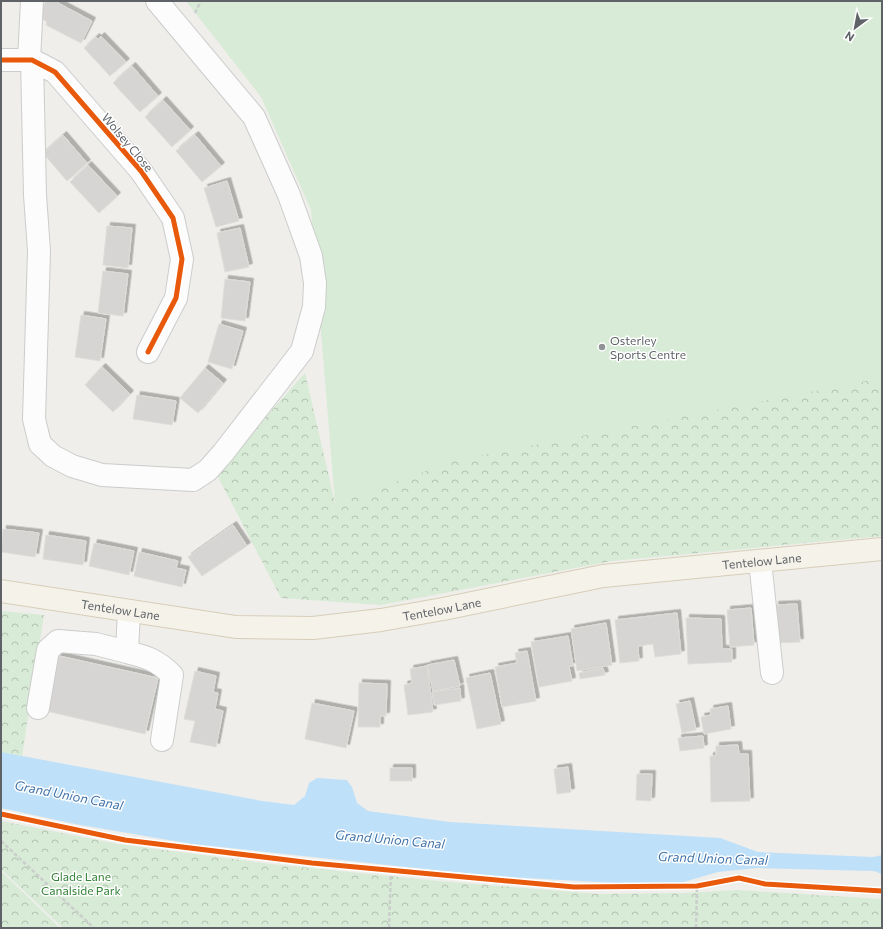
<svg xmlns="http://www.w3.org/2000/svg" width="883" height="929" viewBox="0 0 883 929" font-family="Commissioner,sans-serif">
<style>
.grass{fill:#d8ebd6}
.forest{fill:url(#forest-crowns)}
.water{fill:#bfe0f9}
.building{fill:#d6d5d3;stroke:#deddd9;filter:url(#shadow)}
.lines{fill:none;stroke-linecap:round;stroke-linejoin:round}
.minor-casing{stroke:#cbcccc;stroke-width:24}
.major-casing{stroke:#d7ceb8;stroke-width:24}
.path{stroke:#cacfcc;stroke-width:2.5;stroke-dasharray:4 2;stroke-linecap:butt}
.minor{stroke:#fdfcfc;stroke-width:22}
.major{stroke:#f4f2e9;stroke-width:22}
.cycleway-casing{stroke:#fff;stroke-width:8}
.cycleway{stroke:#e8590c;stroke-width:5}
.poi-dot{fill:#919496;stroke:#fff;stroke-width:1.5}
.labels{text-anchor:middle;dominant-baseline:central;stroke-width:3;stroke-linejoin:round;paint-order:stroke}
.street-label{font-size:12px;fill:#5f6368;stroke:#fff}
.poi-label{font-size:12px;fill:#5f6368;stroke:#fff;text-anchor:start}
.park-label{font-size:12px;fill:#348238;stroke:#fff}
.water-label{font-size:13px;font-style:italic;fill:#4174aa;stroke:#fff}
</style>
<defs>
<pattern id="forest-crowns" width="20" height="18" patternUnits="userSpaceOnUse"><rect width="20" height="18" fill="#d8ebd6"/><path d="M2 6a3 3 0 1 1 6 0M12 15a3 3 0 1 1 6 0" fill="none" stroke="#b2c2b1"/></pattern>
<filter id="shadow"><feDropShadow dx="3.5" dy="-3.5" stdDeviation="0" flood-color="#0004"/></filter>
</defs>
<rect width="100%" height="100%" fill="#efeeea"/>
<path class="grass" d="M186,1H882V484L335,502L311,210L261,97Z"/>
<path class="forest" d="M305,373L335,503L458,460L882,378V536L612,561L381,605L281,598L216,473Z
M1,611L44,615L22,756L1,752Z
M1,821L118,844L271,864L438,881L599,894L687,893L737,890L882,899V928H63L1,869Z
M1,871L60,928H2Z"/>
<path class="water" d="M1,752L262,801L294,805L305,796L309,783L317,778L347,780L352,787L357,803L368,811L450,822L720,838L758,852L873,857L882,855V874L874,871L757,868L718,872L680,883H616L491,876L192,844L75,824L1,808Z"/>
<path class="building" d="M46,1H60L58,3L92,21L81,43L46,25L47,22L38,16Z
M101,36L126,62L110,76L84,48L96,37L98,39Z
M132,66L158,96L140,112L113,83Z
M163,100L190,130L172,147L145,117Z
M63,135L87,163L67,181L43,153Z
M195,135L221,166L202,182L176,151Z
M88,165L117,196L99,213L70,182Z
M227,181L239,221L216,227L204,188Z
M107,226L132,228L128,268L103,265Z
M240,228L249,267L225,272L217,233Z
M103,271L128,274L123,316L98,313Z
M225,279L250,282L245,321L221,318Z
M81,315L106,319L100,361L75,357Z
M219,324L243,331L232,369L208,362Z
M102,367L130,394L113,412L85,385Z
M205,368L223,383L198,413L180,398Z
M137,395L176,401L172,425L133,419Z
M233,525L247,546L202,576L188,557Z
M3,529L39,533L35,557L1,552Z
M46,535L86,541L83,565L43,559Z
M94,543L134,551L129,575L89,566Z
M139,552L178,561L176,568L186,570L182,587L134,576Z
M797,604L800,642L778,643L775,605Z
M751,608L754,645L730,647L727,610Z
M677,613L681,654L655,657L653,644L638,646L639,661L620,663L615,620Z
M686,618L721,619L722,649H732V662L688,664Z
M606,623L612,665L577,671L571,629Z
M568,636L573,666H569L572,681L539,687L531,642Z
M527,651L536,701L502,707L495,667L517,663L515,653Z
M55,655L158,678L145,734L42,710Z
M454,660L460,686L433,691L427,665Z
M427,666L433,712L408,715L404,685L412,683L410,669Z
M603,668L605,675L580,679L579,673Z
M195,671L216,676L213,692L218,693L215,709L223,711L216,747L190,742L195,721L184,719Z
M490,673L501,724L477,729L466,678Z
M359,683L387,684L386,716H380V727H358Z
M460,688L461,701L434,705L432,692Z
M690,701L696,730L682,733L676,704Z
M312,703L354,711L346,748L305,739Z
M728,706L731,729L704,734L701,717L711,715L710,709Z
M703,736L704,748L680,751L678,738Z
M738,745L739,754H748L750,801L711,802L710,756H716V746Z
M568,767L571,792L557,794L554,769Z
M390,768H412V781H390Z
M637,774H652L651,801L636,800Z"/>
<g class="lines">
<g class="minor-casing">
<path id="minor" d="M1,60H32L55,72L141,171L173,218L182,259L176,298L148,352
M29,60L32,1
M32,60L35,195L39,251L34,419L40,444L53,456L72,466L102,475L193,480L208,470L223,453L302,351L314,307L315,283L311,256L289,195L254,117L157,1
M760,561L772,673
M129,611L127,652C147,657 157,660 172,675L162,740
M38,708L48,650L58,641L96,644L127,652"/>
</g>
<g class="major-casing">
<g id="major">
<path id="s1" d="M1,591L236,627L313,628L381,620L443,609L603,576L882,549"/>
</g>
</g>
<path class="path" d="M195,13L201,1
M1,814L125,840L312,863L574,887L697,886L739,878L765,884L882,891
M1,841L94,928
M389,928L391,870
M696,928L697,887"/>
<use href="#minor" class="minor"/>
<use href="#major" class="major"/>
<g class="cycleway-casing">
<path id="cycleway" d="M1,60H32L55,72L141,171L173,218L182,259L176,298L148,352
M1,814L125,840L312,863L574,887L697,886L739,878L765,884L882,891"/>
</g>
<use href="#cycleway" class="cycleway"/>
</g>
<circle class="poi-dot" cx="602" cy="347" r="4"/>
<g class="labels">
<g class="street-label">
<text transform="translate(128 142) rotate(50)">Wolsey Close</text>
<text stroke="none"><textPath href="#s1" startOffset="769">Tentelow Lane</textPath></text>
<text stroke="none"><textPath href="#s1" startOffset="445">Tentelow Lane</textPath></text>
<text stroke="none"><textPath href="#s1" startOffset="121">Tentelow Lane</textPath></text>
</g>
<g class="poi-label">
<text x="610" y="340">Osterley<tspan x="610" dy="14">Sports Centre</tspan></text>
</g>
<g class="park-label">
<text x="81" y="876">Glade Lane<tspan x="81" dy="14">Canalside Park</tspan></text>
</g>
<g class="water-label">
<text transform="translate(69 795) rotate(11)">Grand Union Canal</text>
<text transform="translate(390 839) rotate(5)">Grand Union Canal</text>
<text transform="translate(713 858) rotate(2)">Grand Union Canal</text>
</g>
</g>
<rect width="883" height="929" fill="none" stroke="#5f6368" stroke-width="4"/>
<g transform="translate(855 28) rotate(212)" stroke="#ffffff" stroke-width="3" paint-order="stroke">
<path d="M0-3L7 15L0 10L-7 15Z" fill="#5f6368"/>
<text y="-6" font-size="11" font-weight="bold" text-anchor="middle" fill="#5f6368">N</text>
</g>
</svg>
